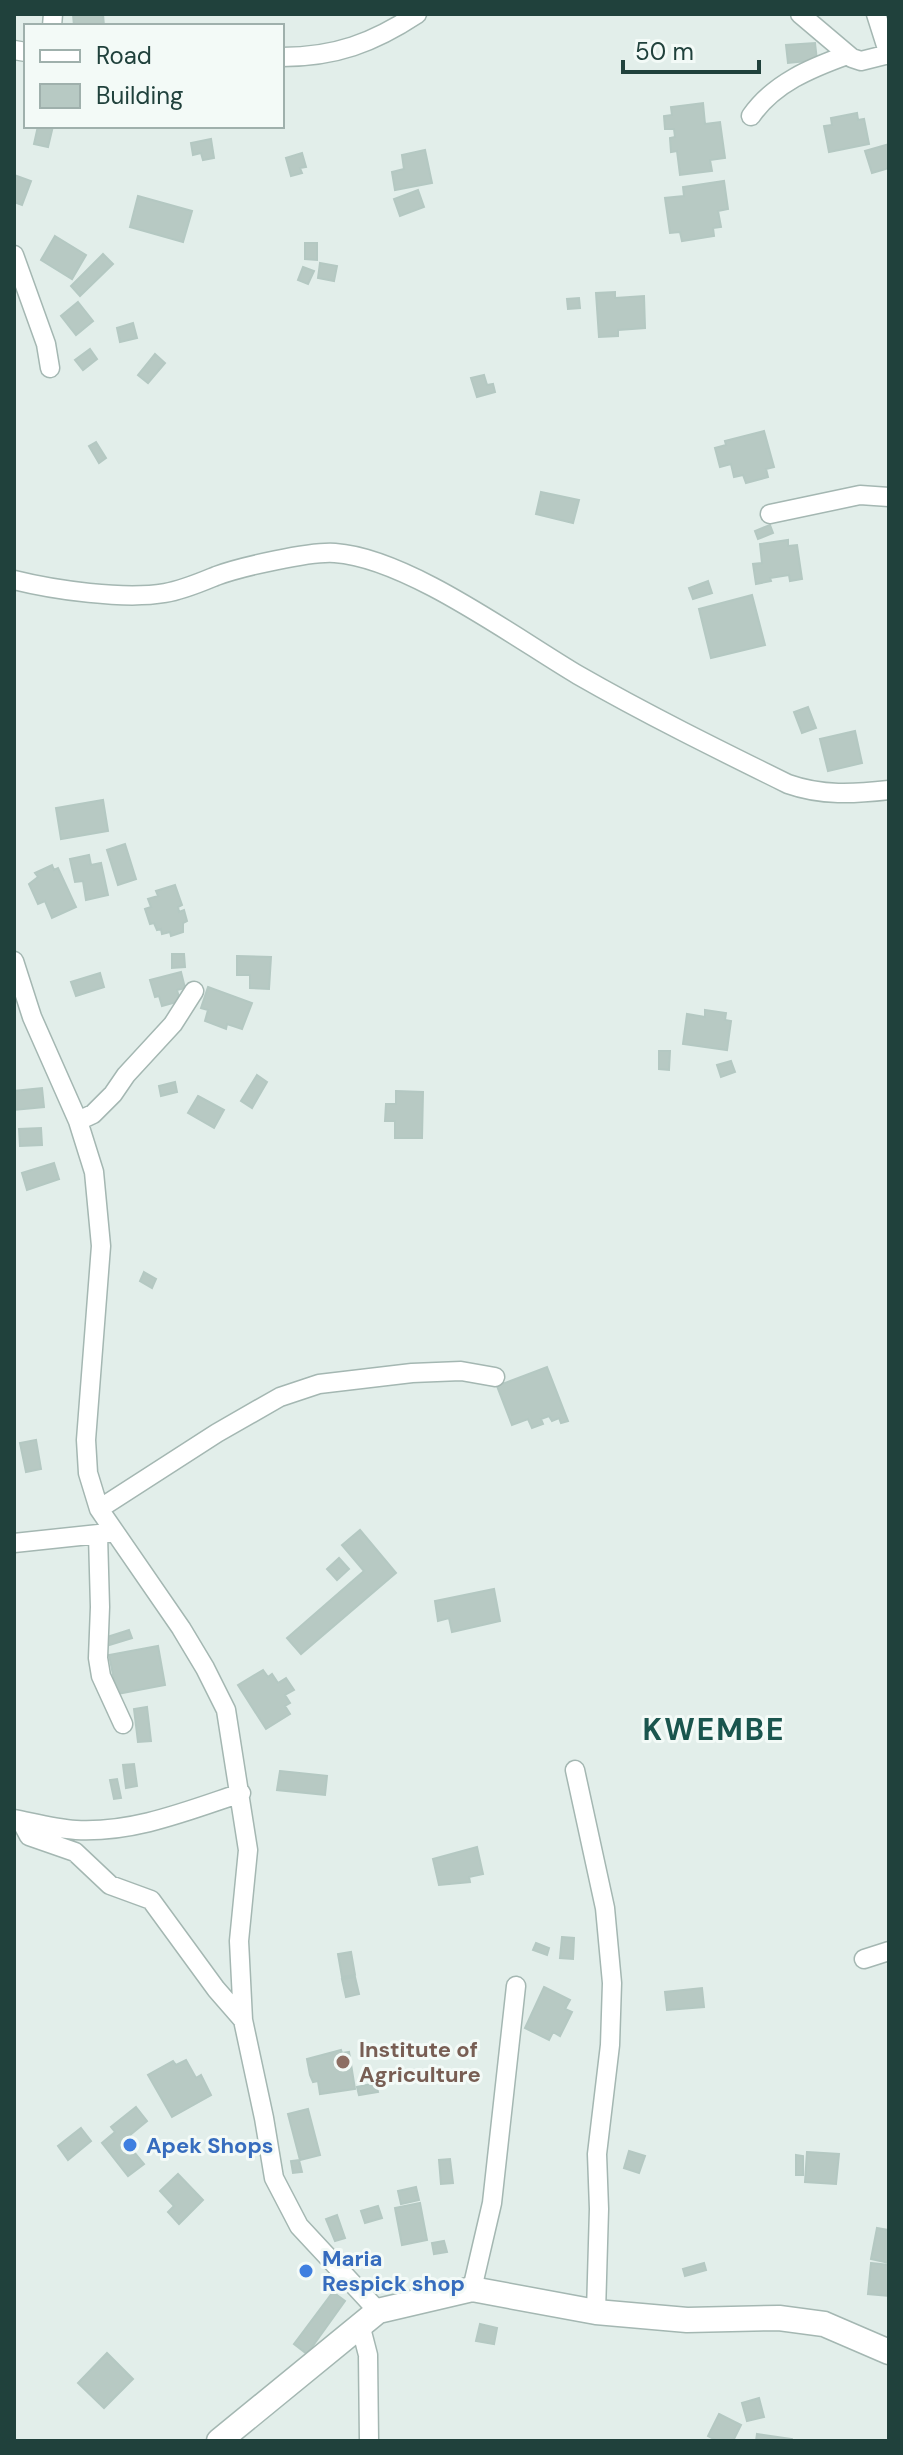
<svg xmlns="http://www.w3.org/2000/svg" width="903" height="2455" viewBox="0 0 903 2455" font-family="'DM Sans',sans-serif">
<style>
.building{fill:#b7c9c3;stroke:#b4c8c2;stroke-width:2}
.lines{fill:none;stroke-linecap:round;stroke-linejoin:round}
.minor-casing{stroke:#a4b7b2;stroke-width:21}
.tertiary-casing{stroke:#a4b7b2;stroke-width:27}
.minor{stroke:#fff;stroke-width:18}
.tertiary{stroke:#fff;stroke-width:24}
.education-dot{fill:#8d6e63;stroke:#f3faf7;stroke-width:3}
.shop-dot{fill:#3f7fe0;stroke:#f3faf7;stroke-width:3}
.labels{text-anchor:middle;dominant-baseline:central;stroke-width:6;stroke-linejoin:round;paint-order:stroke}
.education-label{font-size:22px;font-weight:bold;fill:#785e54;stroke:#f3faf7;text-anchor:start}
.shop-label{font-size:22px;font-weight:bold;fill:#366cbe;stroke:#f3faf7;text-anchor:start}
.district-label{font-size:30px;font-weight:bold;letter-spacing:2px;fill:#1a554e;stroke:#f3faf7}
</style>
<rect width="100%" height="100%" fill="#e2eeea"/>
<path class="building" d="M73,14H103L104,26H74Z
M815,43L817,60L788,63L786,45Z
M703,103L705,124L720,122L725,158L710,160L712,171L680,175L677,151L671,152L670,138L675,137L674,129H665L664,116L672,115L671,107Z
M857,113L858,120L864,119L869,144L829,152L824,126L832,125L831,118Z
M38,126H53L48,147L34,144Z
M211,139L214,158L203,160L201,153L193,155L191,143Z
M889,144V168L872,173L865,151Z
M425,150L432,183L395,190L392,172L404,169L402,155Z
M302,153L306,167L300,168L302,173L291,176L286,158Z
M14,175L31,181L22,205L14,202Z
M724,181L728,209L718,211L721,227L713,228L714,236L682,241L680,232L670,233L665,198L684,196L683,187Z
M418,190L424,207L400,216L394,199Z
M138,196L192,211L183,242L130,227Z
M55,236L86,255L72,279L41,260Z
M305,243H317V260L305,259Z
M103,254L113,264L80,296L71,286Z
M320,263L337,266L334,281L318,278Z
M303,267L314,271L308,284L298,280Z
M615,292V298L644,296L645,328L618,330V336L599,337L596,293Z
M579,298L580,308L568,309L567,299Z
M78,302L93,321L76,335L61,316Z
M133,323L137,338L120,342L117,328Z
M90,349L97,359L83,370L75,360Z
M155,354L165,363L148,383L138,375Z
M484,375L487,385L493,384L495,392L477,397L471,378Z
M764,431L774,467L766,469L768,477L746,483L743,475L734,477L731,464L720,467L715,448L726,445L725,441Z
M96,442L106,458L99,463L89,446Z
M541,492L579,500L573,523L536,514Z
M770,525L773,533L758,539L755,531Z
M788,540V546L797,545L802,579L790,581L789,575L770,578L771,581L756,584L753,564L762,563L760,544Z
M708,581L712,593L693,599L689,588Z
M752,595L765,645L711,658L699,609Z
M808,707L816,728L802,733L794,712Z
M855,731L862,763L828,771L820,739Z
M103,800L108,831L61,839L56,808Z
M125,844L136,879L118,885L107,850Z
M89,855L91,865L101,863L108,895L86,900L83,881L75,882L70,859Z
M52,865L54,870L58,868L76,907L52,918L45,901L38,904L29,884L38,877L35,873Z
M175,885L182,905L178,907L179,912L184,910L187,921L183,923V932L171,936L170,932L162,934L161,929L157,930L154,923L150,924L145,909L151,907L148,899L158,896L156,891Z
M172,954H184L185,967L172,968Z
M237,956L271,957L269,989L250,988V975H237Z
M181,972L185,988L177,990L180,1001L162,1006L159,996L155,997L150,980Z
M100,973L104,987L76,996L71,982Z
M208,987L252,1003L242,1029L227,1024L226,1029L205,1021L208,1010L201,1008Z
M705,1010L726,1013L725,1020L731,1021L727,1050L683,1044L687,1014L705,1017Z
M659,1051H670L669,1070L659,1069Z
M731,1061L735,1072L721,1077L717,1065Z
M257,1075L267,1082L252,1108L241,1101Z
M175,1082L177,1092L161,1096L159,1086Z
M42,1088L44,1107L14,1110V1091Z
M396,1091L423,1092L422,1138H395V1121H385L386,1104H396Z
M198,1096L224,1110L214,1128L188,1113Z
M41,1128L42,1145L20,1146L19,1129Z
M54,1163L59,1179L27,1190L22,1173Z
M144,1272L156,1279L152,1288L140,1281Z
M547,1367L568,1421L561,1423L559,1418L552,1421L549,1416L541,1419L543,1424L532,1428L528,1419L512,1425L497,1386Z
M36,1440L41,1469L26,1472L20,1443Z
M360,1530L396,1573L301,1654L287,1638L364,1571L342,1545Z
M339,1558L349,1569L337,1580L327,1569Z
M494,1589L500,1621L452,1632L449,1618L438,1621L435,1601Z
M129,1630L132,1638L103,1647L101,1639Z
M158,1646L165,1685L117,1694L109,1655Z
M263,1670L268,1677L272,1674L278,1683L286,1678L294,1690L285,1695L290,1703L285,1706L290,1714L266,1729L238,1685Z
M147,1707L151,1741L138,1742L134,1709Z
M134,1764L137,1786L126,1788L123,1765Z
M280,1771L327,1776L325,1795L277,1790Z
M117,1779L121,1798L114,1799L110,1780Z
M477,1847L483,1874L469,1877L470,1882L439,1885L433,1859Z
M562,1937L574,1938L573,1959L560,1958Z
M536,1943L549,1948L547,1955L533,1950Z
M351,1952L355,1975L342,1977L338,1954Z
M355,1977L359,1994L346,1997L342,1979Z
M544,1987L570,2000L565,2009L572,2012L560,2036L553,2032L549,2040L525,2028Z
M702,1988L704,2007L667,2010L665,1992Z
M341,2050L342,2053L349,2052L355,2089L320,2094L318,2081L313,2082L310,2075L307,2059Z
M186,2060L196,2078L201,2075L211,2095L172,2117L148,2075L173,2061L176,2065Z
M376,2083L378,2092L359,2095L357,2087Z
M136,2107L147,2121L124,2140L144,2164L128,2176L102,2143L115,2132L111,2127Z
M308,2109L320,2155L300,2160L288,2114Z
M81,2128L91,2141L68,2160L58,2146Z
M629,2151L645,2156L639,2173L624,2168Z
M807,2152L839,2154L836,2184L805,2182Z
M796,2155L803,2156V2175H796Z
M450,2159L453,2183L441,2184L439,2160Z
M299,2160L302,2172L293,2173L291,2161Z
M178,2174L203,2200L179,2224L168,2212L174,2206L160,2191Z
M416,2187L419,2200L401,2204L398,2191Z
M420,2203L427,2240L402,2245L395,2208Z
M378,2206L382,2218L365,2223L361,2211Z
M337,2215L345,2238L335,2241L326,2219Z
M877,2228L889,2230V2263L871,2259Z
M444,2241L447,2252L434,2254L432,2243Z
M704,2263L706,2270L685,2276L683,2269Z
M871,2263L889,2265V2296L868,2294Z
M333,2292L345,2301L307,2354L294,2344Z
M480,2324L497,2328L494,2344L476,2341Z
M107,2353L133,2379L104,2408L78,2383Z
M759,2398L764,2417L747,2421L742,2403Z
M719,2414L741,2425L733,2441H718L708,2436Z
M757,2434L792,2439V2441H756Z"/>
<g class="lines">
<g class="minor-casing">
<path id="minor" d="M800,14L852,58L861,61L889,54
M876,14L889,55
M52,26L53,14
M14,50L26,52
M282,57C335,57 373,43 417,14
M751,116C774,83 811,68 847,55
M14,255L46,344L50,368
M770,514L860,495L889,497
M14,580C54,590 124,600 165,593C183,590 199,583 216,576C240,567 311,551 335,553C407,558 514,637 578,675C646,714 717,749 788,784C822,796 854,794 889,790
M14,961L32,1017L78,1121L94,1172L101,1246L86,1440L88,1473L99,1509L181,1628L205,1668L226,1710L248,1850L239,1941L243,2020L264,2118L274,2178L299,2226L378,2311
M78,1121L93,1114L113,1094L126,1075L173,1024L194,991
M99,1509L217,1433L280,1397L319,1384L412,1373L461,1371L495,1377
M98,1535L100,1607L98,1658L101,1676L123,1724
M14,1543L108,1533
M575,1770L605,1908L612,1983L610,2045L597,2154L599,2209L596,2312
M14,1819C34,1823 56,1829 76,1830C133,1833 187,1811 241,1793
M21,1821L29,1836L75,1852L110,1885L151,1900L216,1989L243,2020
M864,1959L889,1951
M472,2289L492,2203L516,1986
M360,2324L368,2355L369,2441"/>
</g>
<g class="tertiary-casing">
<path id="tertiary" d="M219,2441L378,2311L472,2289L596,2312L687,2320L779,2318L824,2324L889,2352"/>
</g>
<use href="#minor" class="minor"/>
<use href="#tertiary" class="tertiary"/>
</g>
<circle class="education-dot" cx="343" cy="2062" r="8"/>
<g class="shop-dot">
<circle cx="130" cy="2145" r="8"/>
<circle cx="306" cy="2271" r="8"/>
</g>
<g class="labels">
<g class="education-label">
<text x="359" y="2049">Institute of<tspan x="359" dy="25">Agriculture</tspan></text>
</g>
<g class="shop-label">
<text x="146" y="2145">Apek Shops</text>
<text x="322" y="2258">Maria<tspan x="322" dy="25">Respick shop</tspan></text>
</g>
<g class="district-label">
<text x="714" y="1729">KWEMBE</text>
</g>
</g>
<rect width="903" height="2455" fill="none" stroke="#20413c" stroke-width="32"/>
<rect x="24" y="24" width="260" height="104" fill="#f3faf7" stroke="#9fb0ac" stroke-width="2"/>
<rect x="40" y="50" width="40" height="12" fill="#ffffff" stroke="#9fb0ac" stroke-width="2"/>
<text x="96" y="64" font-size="24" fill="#20413c">Road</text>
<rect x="40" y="84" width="40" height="24" fill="#b7c9c3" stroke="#9fb0ac" stroke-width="2"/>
<text x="96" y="104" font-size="24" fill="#20413c">Building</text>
<path d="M623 60v12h136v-12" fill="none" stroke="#20413c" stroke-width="4"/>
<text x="635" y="60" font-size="24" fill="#20413c" stroke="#f3faf7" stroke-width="6" paint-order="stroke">50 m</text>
</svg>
